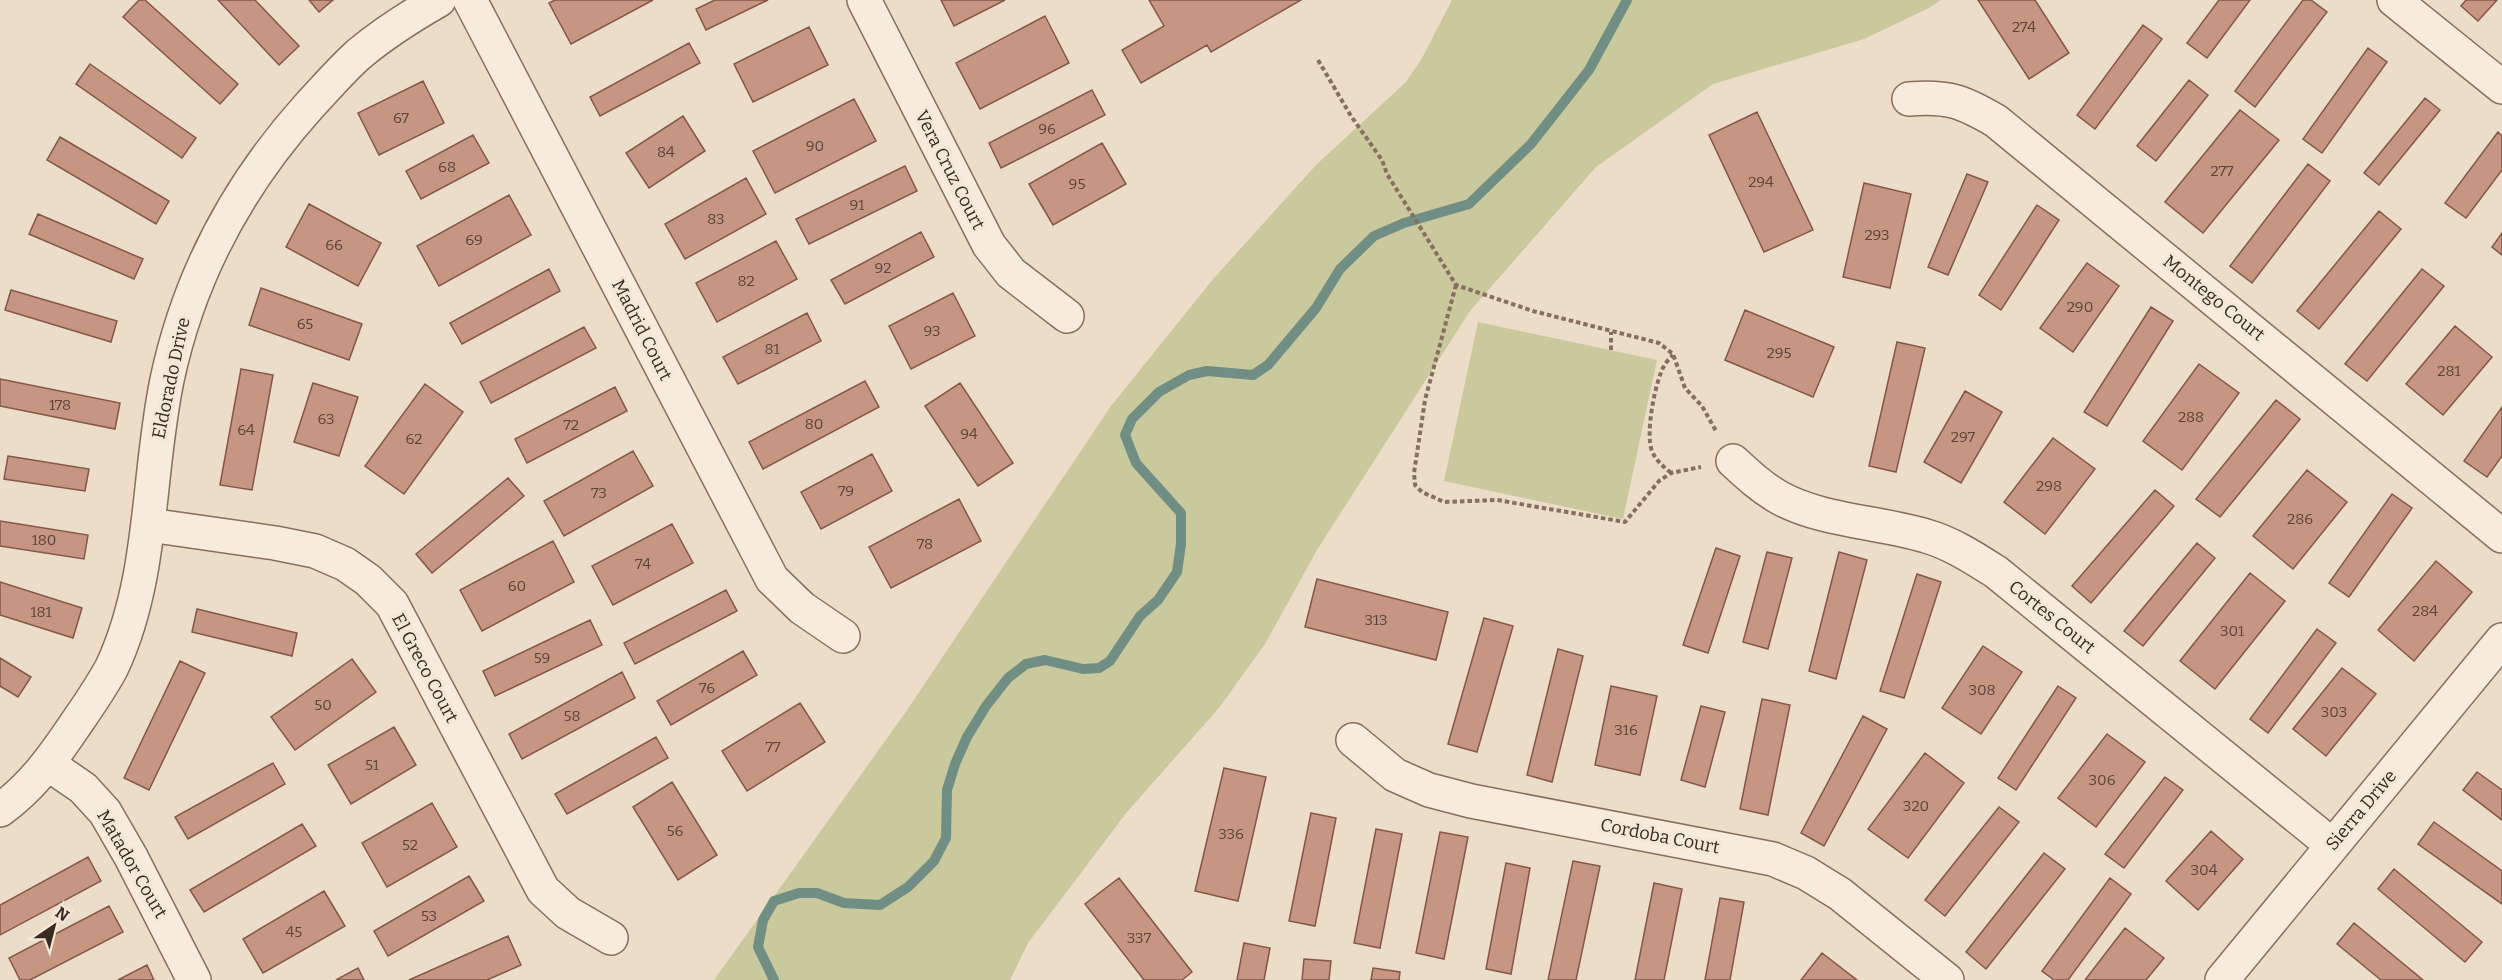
<svg xmlns="http://www.w3.org/2000/svg" width="2502" height="980" viewBox="0 0 2502 980" font-family="Bitter,serif">
<style>
.green{fill:#c9c99d}
.lines{fill:none;stroke-linecap:round;stroke-linejoin:round}
.stream{stroke:#708e83;stroke-width:10}
.building{fill:#c79682;stroke:#845747;stroke-width:1.5}
.minor-casing{stroke:#876f5f;stroke-width:36}
.path{stroke:#876f5f;stroke-width:4;stroke-dasharray:4.5 3;stroke-linecap:butt}
.minor{stroke:#f7ebdc;stroke-width:33}
.labels{text-anchor:middle;dominant-baseline:central;stroke-width:6;stroke-linejoin:round;paint-order:stroke}
.number-label{font-size:15px;fill:#5c4439}
.street-label{font-size:18px;fill:#382921;stroke:#f3e8d8}
</style>
<rect width="100%" height="100%" fill="#ecddc9"/>
<path class="green" d="M1452,0H1941L1929,8L1864,39L1713,84L1596,167L1470,311L1317,550L1265,644L1219,708L1127,812L1028,943L1010,980H714L903,716L1111,406L1214,278L1316,165L1405,83L1421,60Z
M1478,322L1657,360L1623,519L1444,481Z"/>
<g class="lines">
<path class="stream" d="M774,980L758,947L763,920L774,901L799,893H817L844,903L880,905L908,887L934,861L946,838L947,790L955,764L967,737L986,706L1008,678L1026,664L1045,660L1083,669L1099,668L1110,661L1140,616L1158,600L1177,572L1181,544V513L1136,463L1125,435L1132,419L1159,392L1189,375L1207,371L1253,375L1268,365L1316,308L1340,269L1374,236L1404,223L1469,204L1531,144L1589,70L1627,0"/>
</g>
<path class="building" d="M139,0H145L238,84L220,104L123,17Z
M218,0H255L299,46L279,65Z
M309,0H333L319,12Z
M555,0H653L571,44L549,3Z
M715,0H768L706,30L696,9Z
M941,0H1005L954,26Z
M1149,0H1301L1211,52L1207,45L1141,83L1122,50L1164,26Z
M1978,0H2035L2069,53L2029,79Z
M2219,0H2250L2207,58L2187,43Z
M2303,0H2311L2327,12L2255,107L2235,91Z
M2466,0H2497L2478,21L2461,6Z
M1045,16L1069,63L980,109L956,63Z
M2143,25L2162,39L2095,129L2077,115Z
M809,27L828,65L753,102L734,64Z
M689,43L700,63L600,116L590,97Z
M2368,48L2387,62L2322,153L2303,139Z
M90,64L196,138L182,158L76,84Z
M2189,80L2208,95L2156,161L2137,146Z
M423,81L444,123L379,155L358,113Z
M1092,90L1105,115L1001,168L989,143Z
M2425,98L2440,110L2379,185L2364,173Z
M854,99L876,141L775,193L753,151Z
M2240,110L2279,140L2203,233L2165,202Z
M1757,112L1813,230L1764,252L1709,135Z
M683,116L705,151L649,188L626,153Z
M2498,132L2502,136V170L2466,218L2445,203Z
M473,135L489,163L421,199L406,171Z
M60,137L169,201L156,224L47,160Z
M1102,143L1126,184L1053,225L1029,184Z
M2308,164L2330,181L2252,283L2230,266Z
M905,166L917,191L809,244L796,219Z
M1967,174L1988,182L1948,275L1928,267Z
M746,178L766,214L685,259L665,224Z
M1864,183L1911,194L1890,288L1843,277Z
M509,195L531,235L439,286L417,246Z
M309,204L381,243L358,286L286,247Z
M2037,205L2059,220L2001,310L1979,295Z
M2379,211L2401,229L2319,329L2297,311Z
M38,214L143,259L134,279L29,234Z
M921,232L934,257L845,304L831,280Z
M2502,233V255L2492,247Z
M776,241L797,279L717,322L696,283Z
M2087,263L2119,286L2073,352L2040,328Z
M549,269L560,291L462,344L450,323Z
M2422,269L2444,286L2367,381L2345,364Z
M261,288L362,324L349,360L249,325Z
M11,290L117,321L111,342L5,310Z
M953,293L975,336L911,369L889,326Z
M2151,307L2173,321L2107,426L2084,412Z
M1745,310L1834,347L1813,397L1725,360Z
M807,313L821,341L738,384L723,357Z
M2455,326L2492,357L2443,415L2406,384Z
M584,327L596,348L491,403L480,382Z
M1897,342L1925,348L1896,472L1869,466Z
M2199,364L2239,393L2182,470L2143,441Z
M241,369L273,375L252,490L220,485Z
M0,379L120,403L115,429L0,406Z
M865,381L879,407L763,469L749,442Z
M313,383L358,397L339,456L294,442Z
M960,383L1013,463L978,486L925,406Z
M425,384L463,412L404,494L365,466Z
M615,387L627,411L527,463L515,439Z
M1965,391L2002,412L1961,483L1924,462Z
M2276,400L2300,419L2220,517L2196,499Z
M2502,407V456L2487,477L2464,461Z
M2053,438L2095,469L2045,534L2004,502Z
M633,451L653,486L564,536L544,501Z
M872,454L892,491L821,529L801,492Z
M8,456L89,469L85,491L4,479Z
M2307,470L2347,502L2293,569L2253,536Z
M508,478L524,496L432,573L416,554Z
M2155,490L2174,506L2091,603L2072,586Z
M2392,494L2412,508L2349,597L2329,583Z
M959,499L981,541L891,588L869,547Z
M0,521L88,535L84,559L0,546Z
M672,524L693,563L613,605L592,566Z
M553,541L574,582L482,631L460,590Z
M2197,543L2215,558L2143,646L2124,631Z
M1716,548L1740,556L1708,653L1683,645Z
M1767,552L1792,558L1768,649L1743,642Z
M1839,552L1867,560L1836,679L1809,671Z
M2436,561L2472,592L2414,661L2378,630Z
M2250,573L2285,601L2215,689L2180,661Z
M1917,574L1941,582L1904,698L1880,691Z
M1317,579L1448,612L1436,660L1305,627Z
M0,582L82,608L73,638L0,615Z
M726,590L737,611L635,664L624,643Z
M197,609L297,633L292,656L192,632Z
M1484,618L1513,626L1477,752L1448,744Z
M590,620L602,645L495,696L483,671Z
M2317,629L2336,643L2268,733L2250,719Z
M1983,646L2022,672L1981,734L1942,708Z
M1558,649L1583,656L1552,782L1527,775Z
M743,651L757,675L671,725L657,701Z
M0,658L31,677L18,697L0,686Z
M352,659L376,692L295,750L271,717Z
M180,661L205,673L149,790L124,778Z
M2342,668L2376,694L2326,756L2293,729Z
M622,672L635,698L522,759L509,734Z
M1611,686L1657,696L1640,775L1595,765Z
M2058,686L2076,698L2016,790L1998,778Z
M1762,699L1790,705L1768,815L1740,809Z
M800,703L825,742L747,791L722,751Z
M1701,706L1725,712L1705,787L1681,780Z
M1863,716L1887,729L1824,846L1801,833Z
M394,727L416,765L351,804L328,765Z
M2107,734L2145,762L2096,827L2058,798Z
M656,737L668,758L567,814L555,794Z
M1925,753L1964,783L1908,858L1868,829Z
M273,763L285,784L188,839L175,817Z
M1224,768L1266,777L1238,901L1195,891Z
M2477,772L2502,790V820L2463,790Z
M2165,777L2183,790L2124,868L2105,854Z
M672,782L717,855L678,880L633,807Z
M432,803L457,847L387,887L362,843Z
M1999,807L2019,822L1945,916L1925,900Z
M1311,813L1336,818L1315,926L1289,921Z
M2434,822L2502,871V904L2418,844Z
M302,824L316,846L204,912L190,890Z
M1376,829L1402,834L1380,948L1354,943Z
M2211,831L2243,859L2198,910L2166,881Z
M1440,832L1468,837L1444,959L1416,953Z
M2044,853L2065,869L1986,969L1966,952Z
M88,857L101,881L0,935V905Z
M1573,861L1600,866L1576,980H1548Z
M1506,863L1530,868L1511,974L1486,969Z
M2394,869L2482,942L2465,962L2378,889Z
M469,876L484,901L388,956L374,931Z
M1119,878L1192,972L1182,980H1144L1085,904Z
M2110,878L2131,894L2068,980H2054L2042,971Z
M1654,883L1682,889L1664,980H1635Z
M324,891L345,926L263,973L243,939Z
M1720,898L1744,902L1730,980H1705Z
M109,906L123,932L30,980H20L9,958Z
M2354,923L2423,980H2381L2337,944Z
M2125,928L2164,958L2146,980H2085Z
M508,936L521,965L487,980H409Z
M1244,943L1270,948L1264,980H1237Z
M1822,953L1857,980H1801Z
M1304,959L1331,961L1329,980H1302Z
M147,965L154,980H118Z
M358,968L364,980H336Z
M1373,968L1400,972L1399,980H1371Z"/>
<g class="lines">
<g class="minor-casing">
<path id="minor" d="M470,0L772,579L802,608L843,636
M864,0L989,245L1011,273L1067,316
M2394,0L2502,87
M1909,99C1948,96 1962,101 1996,121L2502,536
M1733,461C1747,474 1762,488 1780,498C1822,521 1880,522 1926,536C1951,543 1974,558 1996,572L2332,845
M149,525L275,543L315,551L345,564L368,580L392,604L543,890L568,913L611,938
M1353,740L1395,775L1429,790L1471,801L1773,859L1806,873L1840,894L1947,980
M48,764L83,788L105,812L131,857L194,980
M0,810C31,788 52,759 73,728C86,709 101,688 112,667C154,577 147,476 167,380C189,276 238,185 309,106C325,89 341,70 359,54C384,33 411,16 439,0
M2222,980L2502,640"/>
</g>
<path class="path" d="M1318,60L1351,116L1382,160L1387,174L1456,285L1533,311L1659,343L1673,354L1685,388L1702,406L1716,431
M1456,285L1425,400L1414,473L1415,485L1422,492L1444,502L1497,500L1625,522L1659,481L1671,473L1701,467
M1611,350V332
M1671,473C1663,466 1656,461 1652,451C1645,434 1655,382 1664,366C1666,362 1670,358 1673,355"/>
<use href="#minor" class="minor"/>
</g>
<g class="labels">
<g class="number-label">
<text x="2024" y="27">274</text>
<text x="401" y="118">67</text>
<text x="1047" y="129">96</text>
<text x="815" y="146">90</text>
<text x="666" y="152">84</text>
<text x="447" y="167">68</text>
<text x="2222" y="171">277</text>
<text x="1761" y="182">294</text>
<text x="1077" y="184">95</text>
<text x="857" y="205">91</text>
<text x="716" y="219">83</text>
<text x="1877" y="235">293</text>
<text x="474" y="240">69</text>
<text x="334" y="245">66</text>
<text x="883" y="268">92</text>
<text x="746" y="281">82</text>
<text x="2080" y="307">290</text>
<text x="305" y="324">65</text>
<text x="932" y="331">93</text>
<text x="772" y="349">81</text>
<text x="1779" y="353">295</text>
<text x="2449" y="371">281</text>
<text x="60" y="405">178</text>
<text x="2191" y="417">288</text>
<text x="326" y="419">63</text>
<text x="814" y="424">80</text>
<text x="571" y="425">72</text>
<text x="246" y="430">64</text>
<text x="969" y="434">94</text>
<text x="1963" y="437">297</text>
<text x="414" y="439">62</text>
<text x="2049" y="486">298</text>
<text x="846" y="491">79</text>
<text x="599" y="493">73</text>
<text x="2300" y="519">286</text>
<text x="44" y="540">180</text>
<text x="925" y="544">78</text>
<text x="643" y="564">74</text>
<text x="517" y="586">60</text>
<text x="2425" y="611">284</text>
<text x="41" y="612">181</text>
<text x="1376" y="620">313</text>
<text x="2232" y="631">301</text>
<text x="542" y="658">59</text>
<text x="707" y="688">76</text>
<text x="1982" y="690">308</text>
<text x="323" y="705">50</text>
<text x="2334" y="712">303</text>
<text x="572" y="716">58</text>
<text x="1626" y="730">316</text>
<text x="773" y="747">77</text>
<text x="372" y="765">51</text>
<text x="2102" y="780">306</text>
<text x="1916" y="806">320</text>
<text x="675" y="831">56</text>
<text x="1231" y="834">336</text>
<text x="410" y="845">52</text>
<text x="2204" y="870">304</text>
<text x="429" y="916">53</text>
<text x="294" y="932">45</text>
<text x="1139" y="938">337</text>
</g>
<g class="street-label">
<text transform="translate(950 170) rotate(63)">Vera Cruz Court</text>
<text transform="translate(2214 298) rotate(39)">Montego Court</text>
<text transform="translate(642 330) rotate(63)">Madrid Court</text>
<text transform="translate(171 378) rotate(-78)">Eldorado Drive</text>
<text transform="translate(2052 617) rotate(39)">Cortes Court</text>
<text transform="translate(425 668) rotate(62)">El Greco Court</text>
<text transform="translate(2361 810) rotate(-50)">Sierra Drive</text>
<text transform="translate(1660 836) rotate(11)">Cordoba Court</text>
<text transform="translate(132 864) rotate(60)">Matador Court</text>
</g>
</g>
<g transform="translate(54 926) rotate(35)" stroke="#f3e8d8" stroke-width="4.5" paint-order="stroke">
<path d="M0-4.5L10 22L0 15L-10 22Z" fill="#382921"/>
<text y="-9" font-size="16" font-weight="bold" text-anchor="middle" fill="#382921">N</text>
</g>
</svg>
